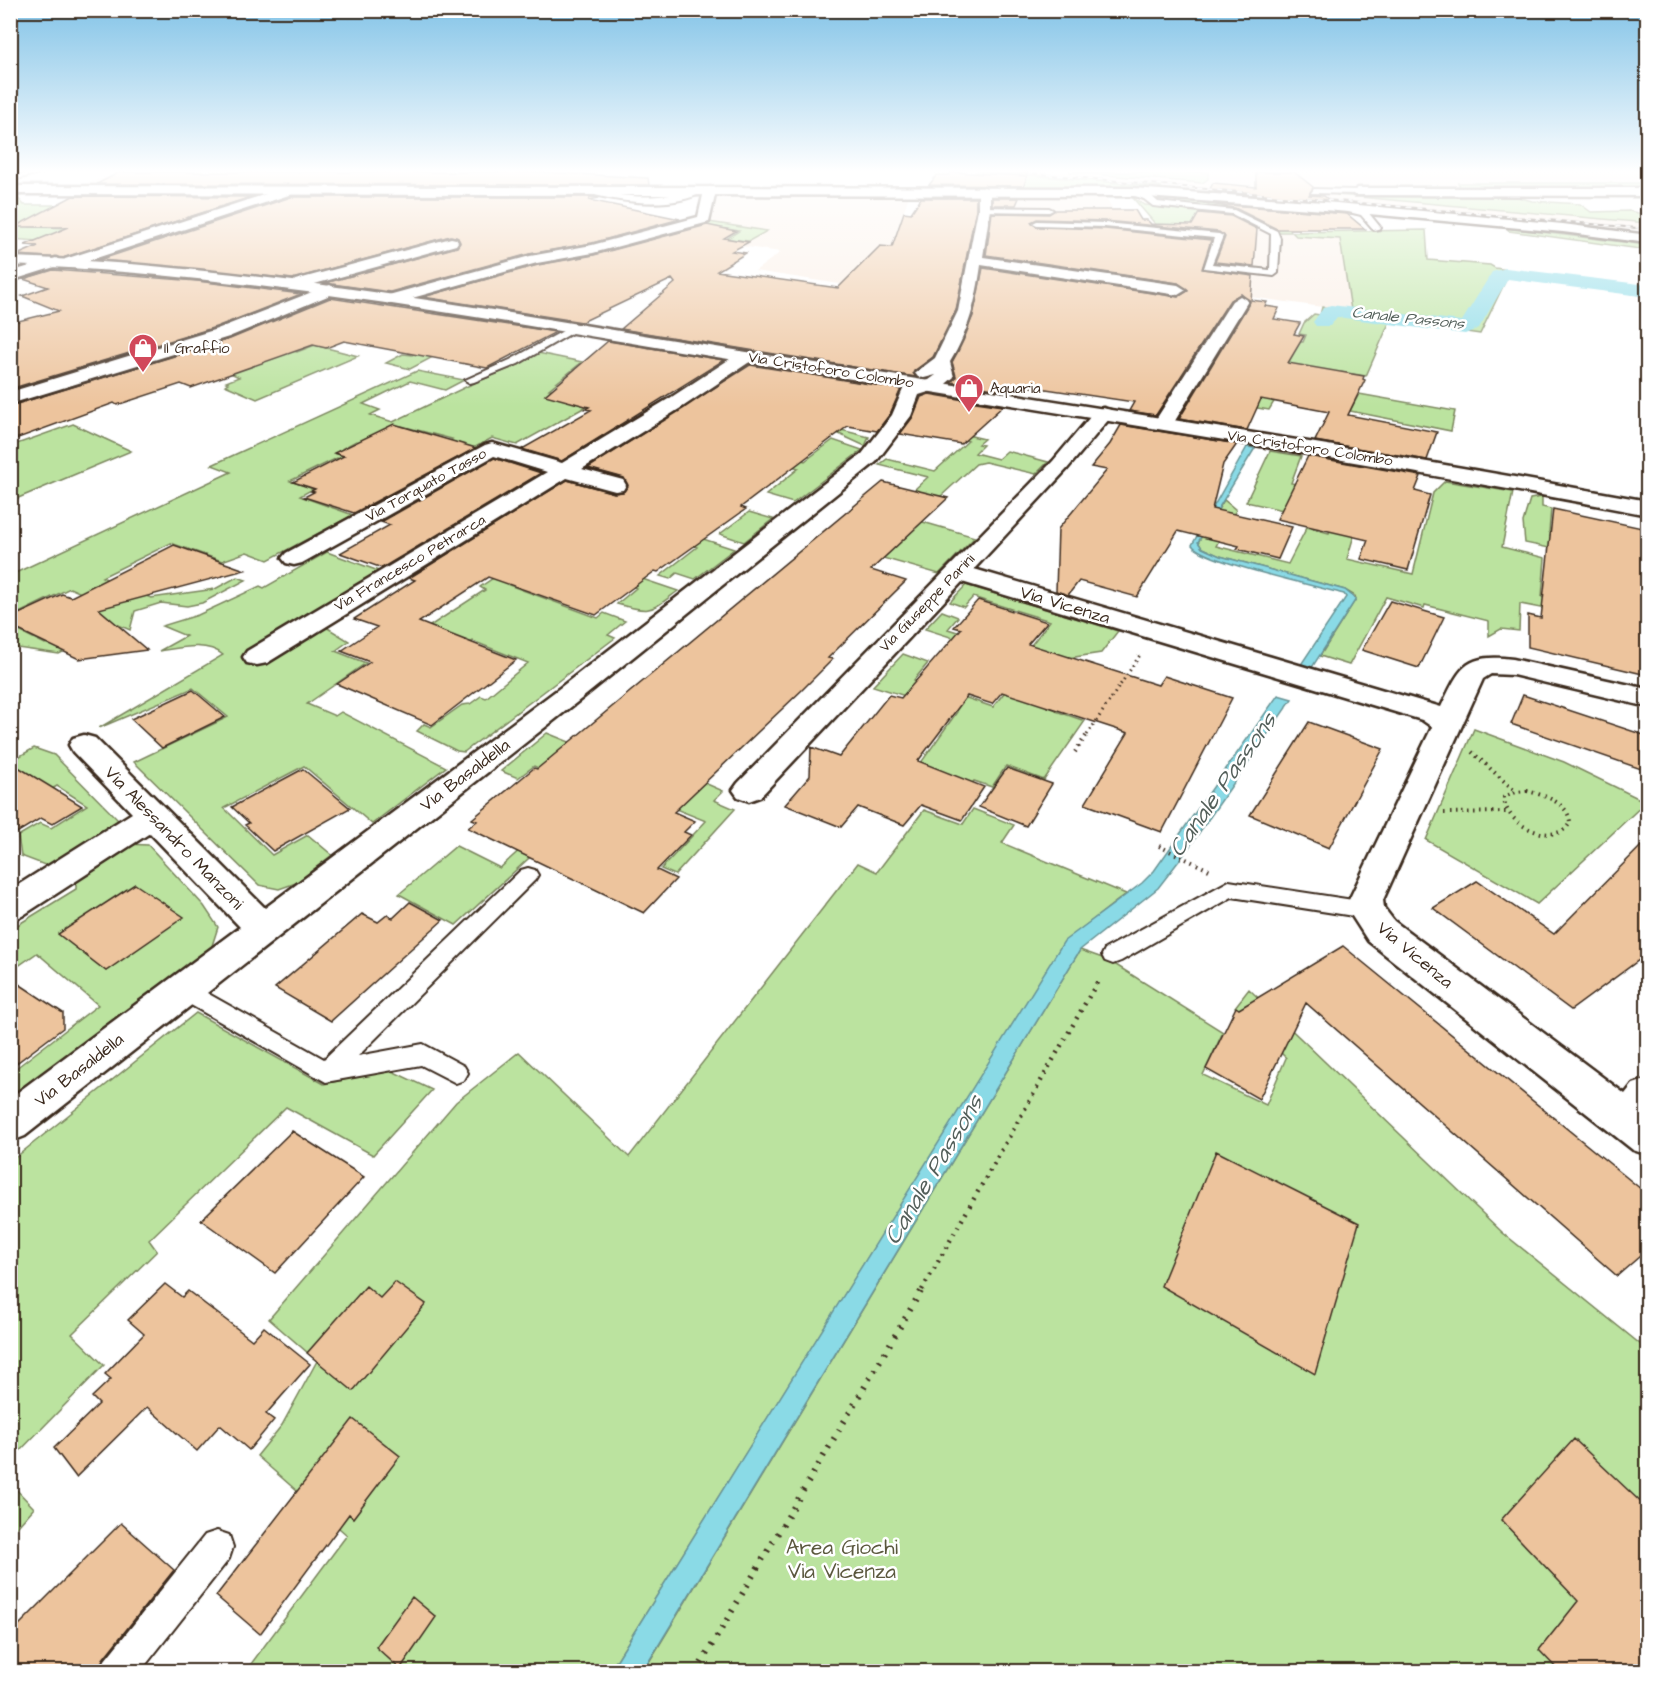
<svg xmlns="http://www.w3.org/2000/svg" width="1658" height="1682" viewBox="0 0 1658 1682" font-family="'Architects Daughter',sans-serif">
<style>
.built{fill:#faede2}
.green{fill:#bbe39f;stroke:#7b865e;stroke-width:1.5}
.water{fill:#8adae6;stroke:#6a9496;stroke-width:1.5}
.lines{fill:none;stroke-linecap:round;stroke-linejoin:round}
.canal{fill:#8adae6;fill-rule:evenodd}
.building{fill:#edc49d;stroke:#3b2a1e;stroke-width:1.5}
.lane-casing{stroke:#3b2a1e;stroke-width:4}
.street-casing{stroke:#3b2a1e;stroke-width:5}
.secondary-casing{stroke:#3b2a1e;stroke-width:5}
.primary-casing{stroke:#3b2a1e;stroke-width:5}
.path-far3{stroke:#3b2a1e;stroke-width:3;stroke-dasharray:1.5 4;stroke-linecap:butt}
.path-far2{stroke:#3b2a1e;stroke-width:4;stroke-dasharray:1.5 4.5;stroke-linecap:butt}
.path-far1{stroke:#3b2a1e;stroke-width:4.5;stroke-dasharray:2 6;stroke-linecap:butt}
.path{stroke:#3b2a1e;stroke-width:6;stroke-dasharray:2 8;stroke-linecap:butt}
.lane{fill:#fff;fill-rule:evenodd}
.street{fill:#fff;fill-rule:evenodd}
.secondary{fill:#fff;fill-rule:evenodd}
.primary{fill:#fff;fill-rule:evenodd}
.rail-casing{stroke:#3b2a1e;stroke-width:2}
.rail{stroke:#fff;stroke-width:1.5;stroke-dasharray:5;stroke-linecap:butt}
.labels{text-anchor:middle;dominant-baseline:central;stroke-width:5;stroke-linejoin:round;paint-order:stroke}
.far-poi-label{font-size:15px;fill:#3b2a1e;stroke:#fff;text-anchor:start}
.far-street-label{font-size:15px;fill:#3b2a1e;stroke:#fff}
.far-water-label{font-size:16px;font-style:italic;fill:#535f5a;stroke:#fff}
.street-label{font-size:18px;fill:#3b2a1e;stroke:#fff}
.near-park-label{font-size:21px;fill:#5b583e;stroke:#fff}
.near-water-label{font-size:24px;font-style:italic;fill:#535f5a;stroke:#fff}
</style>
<rect width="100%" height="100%" fill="#fff"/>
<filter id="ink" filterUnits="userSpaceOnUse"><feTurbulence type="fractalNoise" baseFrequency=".0167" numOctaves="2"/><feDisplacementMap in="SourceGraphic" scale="12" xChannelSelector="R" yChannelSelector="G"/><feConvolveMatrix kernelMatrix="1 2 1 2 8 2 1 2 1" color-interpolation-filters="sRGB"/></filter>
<g filter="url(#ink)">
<path class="built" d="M127,172H283L241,186L71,187Z
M998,172H1069L1202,183L1208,179V172H1647V186L1291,187L1336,195L1647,223V231Z
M718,196H909L891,247L853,286L755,271L781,252L740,246L766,232L702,221L709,219Z
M1011,196H1104L1122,223L1154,225L1132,197L1263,205L1296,236L1341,239L1351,311L986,260L994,200Z"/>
<path class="green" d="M976,172H998L1162,187L1153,190L978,188Z
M1069,172H1208V179L1202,183Z
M1458,183H1648L1647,189L1366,187L1460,186Z
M10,195H23L17,197L24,205H79L29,227L71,228L38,241L11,239Z
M1336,195L1514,196L1532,201L1580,204L1591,212L1629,211L1647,215V223Z
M1132,197L1144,205L1187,208L1186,211L1216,214V211L1233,214L1223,215C1234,221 1245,220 1256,226L1203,225L1207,233L1158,227Z
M1178,199L1215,204L1263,205L1292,232L1426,230L1428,260L1490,265L1495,268L1647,290V296L1508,276L1480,334L1390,321L1366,376L1341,372L1337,376L1281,390L1269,410L1192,397L1294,342H1303L1306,335L1299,334L1304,323L1314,314L1320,315L1322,307L1351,310L1340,239L1296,236L1292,232H1280L1261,221L1269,220L1239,211L1174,203Z
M702,221L767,231L749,241L726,239L739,231L708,226L684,233L671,230Z
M1507,228L1647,245V250L1509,231Z
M452,313L502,321L410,369L386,363L403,354L412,355L442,339L420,330Z
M315,345L358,356L257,399L225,385L228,383L226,382L239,377L222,369L282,348L297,352Z
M647,345L673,350L607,395L517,445L492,438L438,467L443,445L452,439L402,426L365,444L356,441L343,448L425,475L367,507L352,502L381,472L337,458L290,481L313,489L300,496L353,515L268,560L247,552L222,561L171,543L102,577L151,598L215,589L237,577L246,580L202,603L187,606L161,603L135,611L130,630L82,609L99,601L70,588L11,617V575L231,472L212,465L417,371L464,380L445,390L410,381L363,404L380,410L370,415L393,422L474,383L514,367L538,353L582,362L549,389L583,393L639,348Z
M775,367L815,373L807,383V388L821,374L871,382L888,389L833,428L869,437L865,446L800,416L762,449L805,461L833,440L862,450L793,503L766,495L799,468L711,445L652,444L629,438L685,404H691L773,370Z
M1359,394L1455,411L1451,431L1350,411Z
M73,424L131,451L11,501V446Z
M925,425L984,439L978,444L983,445L975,453L998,459L1007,451L1048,462L1036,474L985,462L976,464L940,497L902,516L975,537L939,574L862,552L864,536L928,477L879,465L887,459L935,471L968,441L912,428Z
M1270,451L1301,456L1291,483L1345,493L1363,505L1347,559L1413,574L1433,493L1445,481L1513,492L1502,547L1545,558L1542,597L1601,610L1617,562L1525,543L1523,522L1530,499L1542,497V507L1551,509L1549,532L1620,548L1647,550V594L1631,591L1629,625L1520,604L1519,631L1501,629L1489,636V621L1425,605L1424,608L1386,597L1349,665L1320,656L1356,599L1355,596L1345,590L1220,556L1202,548L1198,542L1224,500L1236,510L1216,546L1288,564L1307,527L1329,533L1341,502L1302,514L1246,502Z
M650,472L642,519L734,549L695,579L677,573L670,579L660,576L697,547L643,529L571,555L678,591C650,611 652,614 617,604L636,588L549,559L509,585L598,618L604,613L625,621L608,635L615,638L464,752L457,751L417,731L424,724L431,727L462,705L470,704L481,696L486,698L528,663L473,641L415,681L375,662L485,590L480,587Z
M749,512L773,519L744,542L720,534Z
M327,552L384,573L252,653L263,665L326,627L349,641L335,651L366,663L307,704L335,716L341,712L446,767L372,824L304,766L224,808L272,855L308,835L332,855L296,883L279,889L259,885L134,762L228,717L193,688L99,728L223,655C206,641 180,648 159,651L186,636L162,626L198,615L260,586L264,588Z
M966,585L1118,631L1101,653L1062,659L1054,670L925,629L942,611L958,617L948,629L1025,653L1050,621L973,597L964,607L950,602Z
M11,627L45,644L53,640L71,648L59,654L11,647Z
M903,654L928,663L914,680L993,707L1021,671L1071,689L1056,711L1085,721L1044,780L1006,766L992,787L974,781L959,800L908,781L957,712L873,686Z
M1474,729L1564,762L1646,802L1537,904L1426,840Z
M547,733L631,767L643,756L723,791L714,800L735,809L675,875L661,869L706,821L633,792L599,794L456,925L399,894L456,846L500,868L596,780L550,773L534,766L518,778L501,771Z
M34,748L54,755L120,822L50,867L21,856L18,836L40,823L51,828L87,805L57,786L37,798L11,791V761Z
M973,809L1014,825L1002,843L1126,894L1064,942L610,1671L245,1672L347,1535L257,1456L282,1425L317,1361L269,1319L456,1102L519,1052L629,1157L858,863L877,872L924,810L963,824Z
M125,844L148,845L204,906L218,927L210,952L11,1102V1072L98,1005L37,953L11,971V929L76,889V879Z
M1080,950L1108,960L1223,1032L1203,1075L1266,1105L1286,1058L1235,1007L1249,989L1503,1233L1645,1348L1647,1346V1671L643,1672Z
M196,1013L324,1084L390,1070L432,1090L373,1155L286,1107L149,1240L157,1251L72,1334L104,1365L11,1460V1161Z
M11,1484L34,1508L11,1534Z"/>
<path class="water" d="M1247,447L1255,448L1198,542L1202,548L1220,556L1345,590L1356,599L1311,669L1300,666L1346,597L1344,594C1317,586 1204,562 1192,545Z
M1278,695L1292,699L1185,853L1158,888L1080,950L643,1671H610L1064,941L1142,883L1154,871Z"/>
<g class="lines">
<path class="canal" d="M1506,268L1648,285V297L1508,279L1479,328L1465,334L1337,317L1330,326H1316L1313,322L1324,307L1331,305L1462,321L1492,272Z"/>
</g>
<path class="building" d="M120,172H543L648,178L649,185L97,184Z
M951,172L1027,176L1024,186L929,185L937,175H949Z
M1256,172H1294L1313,187L1309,195L1324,196L1329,200L1209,191L1213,183L1256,187Z
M73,196L251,197L63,258L17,255L38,246L25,245L69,227H14Z
M291,197H594L599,198L589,200L680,219L592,243L529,254L390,292L325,283L457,247L460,243L458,238L450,236L293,279L99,260Z
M921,198H976V209L956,310L933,357L914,371L915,377L621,329L675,283L672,279L582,322L423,297L538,265L594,255L707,225L736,231L724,238L749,242L732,251L746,253L717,271L838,288L880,246L892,247L904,212L911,213Z
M992,198H1019L1016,205H992Z
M1203,203L1347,214L1365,229H1277L1235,208Z
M1055,210H1135L1141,220H1147L1151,224L1192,225L1199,213L1231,216L1257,229L1254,266L1215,262L1225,237L1219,232L1105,221L1037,219L1031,222L1037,227L1105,229L1211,240L1202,269L1253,276L1251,300L1267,302L1265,306L1279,308L1274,319L1300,323L1294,334L1304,336L1288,363L1364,376L1363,379L1365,380L1348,415L1437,432L1427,460L1315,441L1329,412L1261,399L1247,430L1179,419L1250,302L1241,294L1230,300L1156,415L1129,411L1134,402L1026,386L1018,393L951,382L956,376L952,362L973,316L983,268L1178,297L1188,291L1178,283L986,255L992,213L1049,214Z
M53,270L197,281L301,294L216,327L10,389V323L59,311L22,296L48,287L23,279Z
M330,298L556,332L487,368L344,341L326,348L313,345L191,388L181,384L117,405L114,403L10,441V406L230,339Z
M608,341L724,360L562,461L522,449L591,410L585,409L589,407L545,395Z
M750,365L901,389L890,414L877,431L848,426L741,507L746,509L658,572L655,571L596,615L488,577L419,622L516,660L432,725L337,684L370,662L341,651L377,627L354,619L415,580L409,578L567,480L614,493L623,492L628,486L624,478L588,468Z
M929,394L976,402L1003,406L961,444L900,434L913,417L921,397Z
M394,424L476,448L354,513L304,497L314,492L311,491L315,489L293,482L344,456L334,453Z
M1121,425L1237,444L1223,464L1212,509L1292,527L1278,559L1237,549L1239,546L1178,531L1137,597L1079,581L1068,595L1056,591L1058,529L1107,470L1091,467L1110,444Z
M1308,456L1421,476L1415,491L1430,495L1408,570L1361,559L1368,540L1277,519Z
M494,458L541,473L382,568L340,553L390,525L381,522Z
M883,482L948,498L871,570L906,581L828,658L833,659L801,691L674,812L695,821L684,832L691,835L657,870L676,879L644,913L468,828L477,821L472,819L534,768L537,769Z
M1553,509L1647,529V675L1528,647V615L1541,618Z
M174,545L245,570L99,609L147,650L79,659L10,626V618L62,594L71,597Z
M978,600L1047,622L1028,644L1158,685L1164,676L1232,698L1162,832L1085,804L1128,733L1002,692L992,704L967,696L918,761L984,787L962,820L921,805L904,825L858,807L841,827L785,805L810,776L811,747L839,757L889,695L901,698L961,629L954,627Z
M1390,601L1444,617L1419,668L1362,650Z
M193,690L225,717L162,748L131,719Z
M1523,695L1647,736V771L1511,724Z
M1309,722L1383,749L1329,848L1250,815Z
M10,762L82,806L52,824L41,818L10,837Z
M1007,768L1052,784L1026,826L979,807Z
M303,769L350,808L273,851L245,825L249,823L232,807Z
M1647,840V954L1571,1010L1433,908L1477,881L1554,934Z
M135,884L184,917L106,971L58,934Z
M410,902L443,920L331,1021L275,988L362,914L378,922L387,915L393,918Z
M1343,946L1647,1194V1250L1617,1276L1306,1003L1259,1099L1206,1069L1236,1007L1239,1009Z
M10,978L63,1013V1028L10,1068Z
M292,1131L364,1177L275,1273L201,1220Z
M1216,1151L1359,1223L1315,1374L1161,1286Z
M395,1282L426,1304L353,1391L307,1353L366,1286L380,1298Z
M165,1284L182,1297L188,1291L252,1340L264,1327L310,1364L266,1414L274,1420L249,1450L220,1425L197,1451L147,1407L76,1477L54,1448L99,1404L92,1397L111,1379L105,1374L144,1334L128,1320Z
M353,1419L400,1456L353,1518L349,1514L260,1634L216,1596Z
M1574,1439L1647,1508V1671H1559L1539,1650L1578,1601L1501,1520Z
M121,1523L174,1570L103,1659L98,1671H10V1634Z
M412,1597L436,1617L400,1669L376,1647Z"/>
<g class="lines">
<g class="lane-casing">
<path id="lane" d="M32,172H42L10,181V177Z
M589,189C628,199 662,199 701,189L705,191C672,210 621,202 586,193Z
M1314,189L1358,190L1362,192L1358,194L1311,193Z
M1133,190L1150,195L1158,202L1234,210L1277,231L1280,238L1278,273L1274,276L1204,268L1214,238L1105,227L1037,225L1033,223L1037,221L1105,223L1219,234L1223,236L1212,264L1270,270L1271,234L1232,214L1153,206L1144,199L1130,194Z
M1340,205L1367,211L1381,228L1374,230L1361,215L1337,209V205Z
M984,207L1049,208L1053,210L1049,212L981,211L980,209Z
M574,325L577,326V330L518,364L474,382L470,383L465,380L510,360Z
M528,868L535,870L538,875L535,880L358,1056L423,1044L464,1066L468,1073L464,1080L456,1083L421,1065L326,1082L175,996L172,990L175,984L183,981L191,984L324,1059L521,870Z
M1229,881L1366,902L1373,904L1376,910L1373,916L1366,918L1232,897L1121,961L1113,964L1105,961L1102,955L1105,949Z
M217,1531L229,1535L233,1547L229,1559L140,1672H100L105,1660L205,1535Z"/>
</g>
<g class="street-casing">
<path id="street" d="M288,187L294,191L292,194L75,265L70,266L63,262L61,265L10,281V272L56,258L63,262L65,259Z
M710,187L716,191L709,222L593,253L537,263L391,304L383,299L385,296L530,256L592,245L698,217L704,191Z
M984,187L990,191V209L983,257L1178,285L1186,290L1178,295L981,265C976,301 969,331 950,362L954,377L941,388L919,395L911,416L876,462L581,699L25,1136L10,1142V1098L240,927L150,833L22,916L10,920V890L132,813L73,752L69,745L73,738L84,735L95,738L265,908L561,687L862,454L892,415L904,387L929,380L936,375L924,378L918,377L915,373L935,358L958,311L978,209V191Z
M1358,188H1648V196L1354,195L1352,192Z
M451,238L456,239L458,242L456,245L300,288L292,283L295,280Z
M330,285L338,290L335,293L229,337L10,404V392L217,329Z
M1240,296L1248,301L1173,424L1170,428H1156L1153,424L1232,301Z
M745,352L751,353L754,357L751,361L684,406L582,469L623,480L626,485L623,490L615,491L567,478L267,663L257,665L247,663L243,657L247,651L547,472L494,456L302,563L294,565L286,563L282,558L286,553L485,445L492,443L562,463L670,398L739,353Z
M1103,408L1110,410L1113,414L1110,418L1067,469L974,569L1441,707C1460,668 1464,653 1513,659L1648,689V707L1513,675L1491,674L1483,679L1383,900L1384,908L1394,921L1625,1094L1633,1084L1648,1079V1155L1633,1150L1368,941L1348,910L1349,900L1432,727L1422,720L962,582L760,797L749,801L738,797L733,790L738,783L1053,461L1096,410Z"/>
</g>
<g class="secondary-casing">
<path id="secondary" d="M10,257C260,266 507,313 753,353C1051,401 1350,446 1648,501V515C1350,458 1051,412 753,363C507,323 260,275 10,265Z"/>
</g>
<g class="primary-casing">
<path id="primary" d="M10,186L1133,188L1337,203L1563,224L1648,235V243L1563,232L1337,211L1133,196L10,194Z"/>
</g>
<path class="path-far3" d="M1087,735L1140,655"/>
<path class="path-far2" d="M1075,752L1088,733
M1472,752L1515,791
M1527,791C1543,795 1568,802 1570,822C1559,848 1504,827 1504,797L1516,792Z
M1444,813L1506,812
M1159,846L1209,870"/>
<path class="path-far1" d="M922,1290L1099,979"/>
<path class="path" d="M696,1672L923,1288"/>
<use href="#lane" class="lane"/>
<use href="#street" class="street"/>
<use href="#secondary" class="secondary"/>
<use href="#primary" class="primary"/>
<g class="rail-casing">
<path id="rail" d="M1018,172L1648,229"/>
</g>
<use href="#rail" class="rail"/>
</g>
</g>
<linearGradient id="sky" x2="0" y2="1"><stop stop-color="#82c3e7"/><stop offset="0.42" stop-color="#fff"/><stop offset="1" stop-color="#fff" stop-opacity="0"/></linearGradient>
<rect width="1658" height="407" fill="url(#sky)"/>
<defs>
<g id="shop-pin" transform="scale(1.5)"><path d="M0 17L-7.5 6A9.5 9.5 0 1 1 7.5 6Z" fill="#d1495b" stroke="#fff"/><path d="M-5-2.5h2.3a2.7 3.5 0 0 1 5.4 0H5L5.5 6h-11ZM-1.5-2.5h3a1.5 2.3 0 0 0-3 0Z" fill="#fff"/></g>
</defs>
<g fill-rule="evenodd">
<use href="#shop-pin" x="143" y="348"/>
<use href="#shop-pin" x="969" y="388"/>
</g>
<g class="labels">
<g class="far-poi-label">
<text x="164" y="348">Il Graffio</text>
<text x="990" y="388">Aquaria</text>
</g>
<g class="far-street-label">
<text transform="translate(831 370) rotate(9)">Via Cristoforo Colombo</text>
<text transform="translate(1310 448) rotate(9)">Via Cristoforo Colombo</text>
<text transform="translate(426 485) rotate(-29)">Via Torquato Tasso</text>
<text transform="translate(410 563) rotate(-31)">Via Francesco Petrarca</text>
<text transform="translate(927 603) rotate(-46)">Via Giuseppe Parini</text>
</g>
<g class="far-water-label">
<text transform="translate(1408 318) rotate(6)">Canale Passons</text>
</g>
<g class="street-label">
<text transform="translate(1065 605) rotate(17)">Via Vicenza</text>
<text transform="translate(465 775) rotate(-37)">Via Basaldella</text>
<text transform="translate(174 838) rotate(46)">Via Alessandro Manzoni</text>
<text transform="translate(1415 955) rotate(40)">Via Vicenza</text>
<text transform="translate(79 1070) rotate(-38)">Via Basaldella</text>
</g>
<g class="near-park-label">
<text x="842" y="1547">Area Giochi<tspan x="842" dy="24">Via Vicenza</tspan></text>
</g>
<g class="near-water-label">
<text transform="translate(1223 785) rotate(-55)">Canale Passons</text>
<text transform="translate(934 1170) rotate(-59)">Canale Passons</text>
</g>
</g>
<rect width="1658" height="1682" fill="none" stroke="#fff" stroke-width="36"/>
<rect x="18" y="18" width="1622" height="1646" fill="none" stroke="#3b2a1e" stroke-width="2" filter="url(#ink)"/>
</svg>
